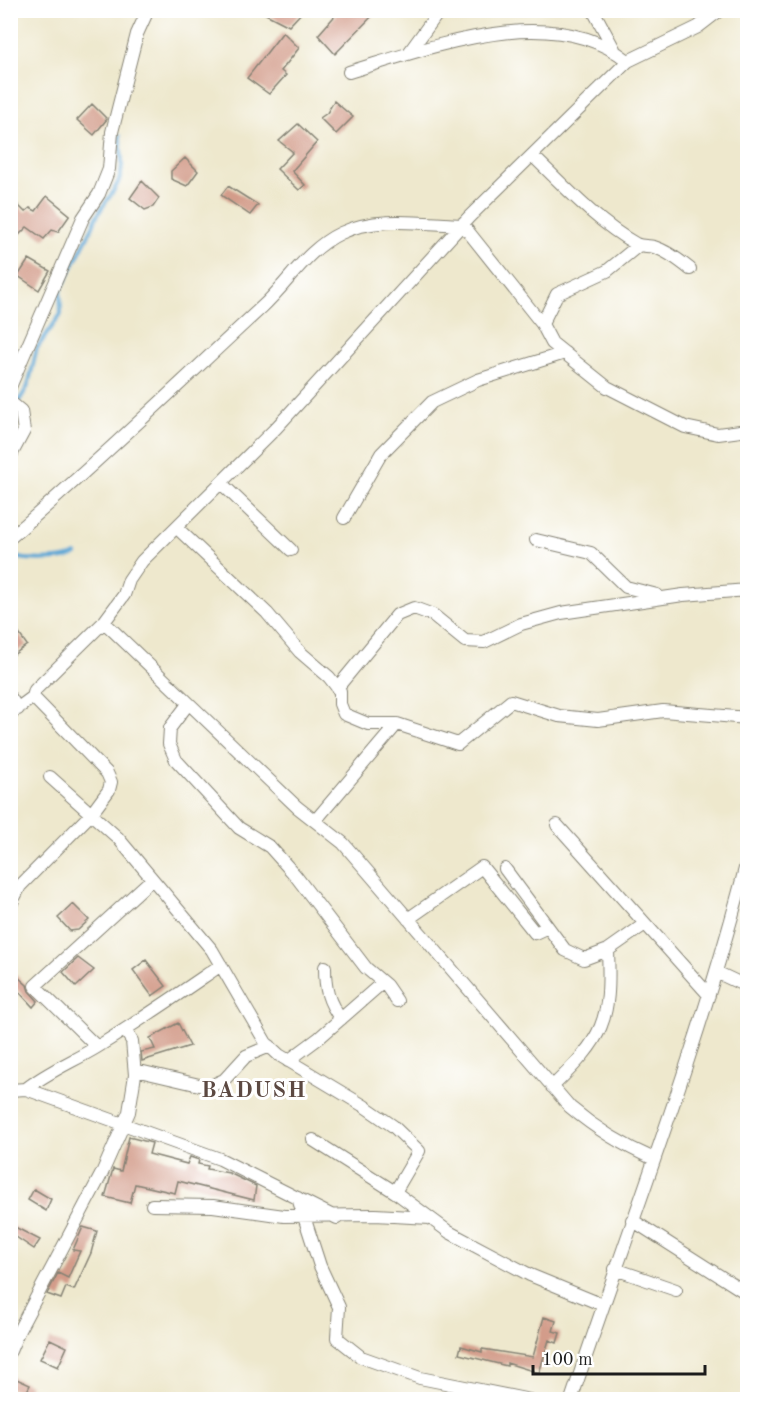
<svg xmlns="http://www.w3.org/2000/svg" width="758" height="1410" viewBox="0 0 758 1410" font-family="'Old Standard TT',serif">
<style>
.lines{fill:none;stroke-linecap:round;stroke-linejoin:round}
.stream{stroke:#5ea8d6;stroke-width:4}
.building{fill:#d39c8a}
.minor-casing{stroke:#858274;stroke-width:14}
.minor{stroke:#fff;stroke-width:12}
.labels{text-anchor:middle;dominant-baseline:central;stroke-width:6;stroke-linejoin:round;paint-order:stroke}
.district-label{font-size:22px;font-weight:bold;letter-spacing:1.5px;fill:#5c4942;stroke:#fff}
</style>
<rect width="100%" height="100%" fill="#fff"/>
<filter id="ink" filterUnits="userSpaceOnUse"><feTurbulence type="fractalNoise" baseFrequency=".0167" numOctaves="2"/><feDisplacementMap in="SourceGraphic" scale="12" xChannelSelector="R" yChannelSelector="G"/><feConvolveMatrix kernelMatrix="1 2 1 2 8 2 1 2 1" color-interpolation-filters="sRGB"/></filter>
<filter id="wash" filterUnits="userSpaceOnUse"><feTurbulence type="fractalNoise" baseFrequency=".008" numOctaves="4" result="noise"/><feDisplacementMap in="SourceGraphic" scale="24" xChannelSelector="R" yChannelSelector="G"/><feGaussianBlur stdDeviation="1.35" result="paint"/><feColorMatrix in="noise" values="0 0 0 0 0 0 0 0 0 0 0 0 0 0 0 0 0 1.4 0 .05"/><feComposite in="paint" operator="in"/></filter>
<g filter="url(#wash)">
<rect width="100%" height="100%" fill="#eee8cd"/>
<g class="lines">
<path class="stream" d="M19,401L28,386L37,348L61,314L60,291L93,226C98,207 113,197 119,180C125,165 120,151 120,136
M10,429L11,418
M10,554C19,562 66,561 76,554"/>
</g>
<g id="blocks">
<path class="building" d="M258,10H304L289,26Z
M340,10H378L335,54L318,35Z
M283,32L299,48L281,71L286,75L269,94L247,78Z
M334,101L353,117L336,134L320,118L327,113Z
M92,104L107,119L94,135L77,120Z
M298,124L317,142L292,171L305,185L299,190L277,169L293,152L279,141Z
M185,158L198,171L187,186L171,179V171Z
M142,181L159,198L153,207L145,210L130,198Z
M228,186L258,205L250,215L221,195Z
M47,196L70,215L58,232L52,230L44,239L27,227L10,244V197L25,212L30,208L36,211Z
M29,259L50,271L39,290L18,276Z
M10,621L27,645L10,657Z
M73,904L89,920L78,930L70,931L58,918Z
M78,958L94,970L76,987L63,972Z
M146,960L166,986L152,996L133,970Z
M10,970L27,985L29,991L38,1001L33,1007L10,982Z
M178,1023L190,1046L142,1061L141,1052L155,1049L150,1038Z
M129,1137L152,1143L149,1154L187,1164L190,1157L199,1160L198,1164L208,1166L207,1169L229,1173L256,1186L254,1200L178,1181L175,1193L135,1184L130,1203L105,1197L113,1169L121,1171Z
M34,1189L51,1199L46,1211L28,1200Z
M13,1226L40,1240L34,1249L10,1233Z
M83,1227L97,1231L91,1253L74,1290L66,1287L61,1299L47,1294L58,1273L68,1278L80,1251L73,1250Z
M544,1317L556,1321L553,1331L560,1333L557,1343L549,1340L539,1373L507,1363V1366L459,1354L461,1346L482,1352V1349L533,1357Z
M50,1339L67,1347L58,1367L40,1359Z
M10,1376L30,1385L25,1395L10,1388Z"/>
</g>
</g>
<g filter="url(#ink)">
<use href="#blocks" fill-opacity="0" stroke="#858274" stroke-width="1.5"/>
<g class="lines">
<g class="minor-casing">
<path id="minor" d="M593,10L614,49
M408,54L440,10
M349,72C432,47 552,0 628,61
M533,156C565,187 597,222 636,244C642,247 648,245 654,247C667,251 679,260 690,269
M542,324L557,294L607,271L639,245
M10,354L21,362
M10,387L83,218L99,194L109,169L112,132L137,34L148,10
M10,402L21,411L24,431L10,457
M221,483L291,550
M344,518L381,454L432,402L478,380L565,353
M177,528L267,613L300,652L329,677L340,691V704L344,714L368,724H397L458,744L511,701L559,716L598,720L663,711L748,718
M10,538C96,464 179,384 262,307C289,282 307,249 341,233C378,215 424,224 463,225L542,324L552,343L607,387L685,427L718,434L748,430
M536,540L591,553L626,587L657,595
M104,622L297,807L343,843L570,1107C596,1129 622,1145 654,1159
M337,688L397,615L414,608L433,615L465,641L484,642L521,624L561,613L683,595L748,590
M10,697L18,709
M188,704L170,728L169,744L176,760L239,828L270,847L295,875L366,968L386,985L397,1001
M10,714L33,697L35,690L104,622L124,595L129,580L142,561L276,428L469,217L628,61L698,27L720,10
M50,777L118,838L212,950L266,1043L279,1055L364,1106L393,1126L419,1151L395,1192
M315,821L397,724
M557,825L709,995
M505,869L565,950L584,959L608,950L645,924
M10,906L20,886L92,813L109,790L111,782L107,773L33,697
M408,919L482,867L535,933L548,927
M325,967C325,989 328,1002 341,1019
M716,972L748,987
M97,1047L35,986L152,879
M288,1061L319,1038L382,983
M135,1070L208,1087L224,1080L246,1056L270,1046
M552,1087C604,1037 611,1022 608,950
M26,1089C47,1072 74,1061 97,1047C140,1021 180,993 221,965
M10,1090L26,1089L220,1159L337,1218
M313,1140L395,1192L449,1232L530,1275L603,1305
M298,1198L320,1266L339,1307L337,1338L361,1357L420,1378L530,1400
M152,1205L213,1206L284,1216L375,1215L430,1218
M632,1220L748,1294
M615,1269L676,1290
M10,1351L18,1332L102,1173L129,1112L135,1075L132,1041L125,1030
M571,1400C632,1219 701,1041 748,857"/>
</g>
<use href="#minor" class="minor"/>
</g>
</g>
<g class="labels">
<g class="district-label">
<text x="254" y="1091">BADUSH</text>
</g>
</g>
<rect width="758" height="1410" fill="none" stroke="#fff" stroke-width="36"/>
<path d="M533 1365v9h172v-9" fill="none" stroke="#1c1c1c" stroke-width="3"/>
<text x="542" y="1365" font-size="18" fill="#1c1c1c" stroke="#ffffff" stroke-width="4.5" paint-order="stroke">100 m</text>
</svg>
